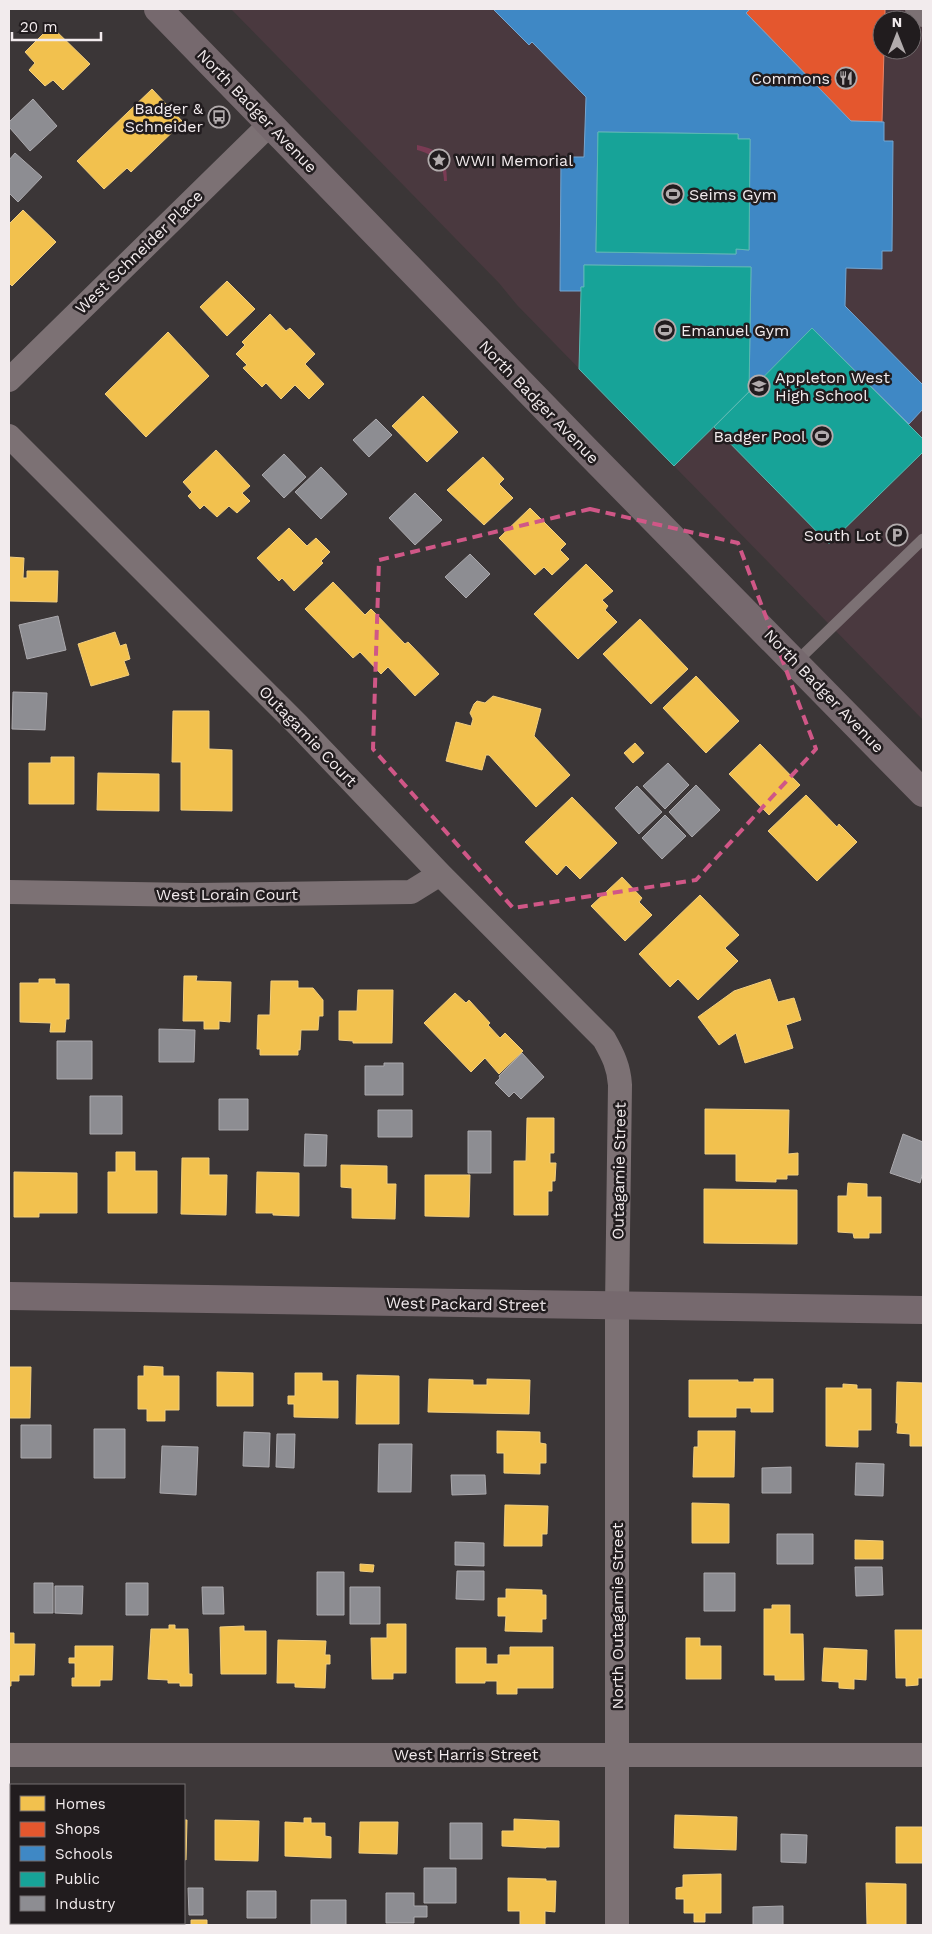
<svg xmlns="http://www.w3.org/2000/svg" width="932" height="1934" viewBox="0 0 932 1934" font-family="'Work Sans',sans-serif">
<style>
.built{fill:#4a393f;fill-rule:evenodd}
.green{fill:#7a3b54}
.homes{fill:#f2c14e;stroke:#f2ce7e}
.shops{fill:#e4572e;stroke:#e88367}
.schools{fill:#3f88c5;stroke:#75a6d1;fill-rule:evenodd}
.public{fill:#17a398;stroke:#59b9b2}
.industry{fill:#8d8d92;stroke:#aba9ad}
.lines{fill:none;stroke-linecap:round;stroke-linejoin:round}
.lane{stroke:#7c7174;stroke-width:11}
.street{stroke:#7c7174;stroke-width:24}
.secondary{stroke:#76696e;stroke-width:28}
.marked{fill:none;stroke:#d05787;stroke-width:4;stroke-dasharray:10 6;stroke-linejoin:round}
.labels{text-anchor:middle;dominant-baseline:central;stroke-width:5;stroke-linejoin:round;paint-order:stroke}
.poi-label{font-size:16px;fill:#f2ebed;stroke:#211c1e;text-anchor:end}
.street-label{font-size:16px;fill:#f2ebed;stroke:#211c1e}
</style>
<rect width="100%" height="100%" fill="#3b3637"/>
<path class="built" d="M231,9H923V720L674,466L517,305L499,283ZM882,20H912V50H882Z"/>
<path class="green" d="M417,145C440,150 447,157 447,181H444C444,163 433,154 417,150Z"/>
<path class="homes" d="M51,26L90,64L63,90L53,80L45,86L29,70L35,63L25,52Z
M152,89L183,122L131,172L127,168L104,189L77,161Z
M23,210L56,242L12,286L9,283V224Z
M227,281L255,309L227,336L200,307Z
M270,314L286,331L290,328L315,354L305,364L324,384L309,399L295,385L281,399L266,383L262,387L243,368L247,365L236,354L245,345L242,342Z
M168,332L209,376L146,437L105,394Z
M423,396L458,432L427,462L392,426Z
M216,450L250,486L242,493L250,501L237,513L229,506L217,517L204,505L200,509L188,496L192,492L183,482Z
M483,457L504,479L499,484L513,498L484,525L447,490Z
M530,508L566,544L560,550L569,559L552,575L544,567L535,575L499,538Z
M289,528L307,546L316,538L330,552L321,561L323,563L294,591L282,578L279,581L257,558Z
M9,557L24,558L23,578H27V571H58L57,602L9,601Z
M586,564L613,591L602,600L608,606L605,610L617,622L578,659L534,614Z
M333,582L365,615L371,609L405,644L408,642L439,674L415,696L388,667L381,674L360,652L353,658L305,609Z
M640,619L688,669L651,704L603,654Z
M115,632L120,646L126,644L130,659L124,661L129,675L91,686L78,644Z
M696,676L739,721L706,753L663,708Z
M493,696L541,709L534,736L570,775L536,807L489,755H486L482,770L446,761L456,722L471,726L473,719L470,713L474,704L477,701L485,703Z
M173,711H209V749L232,750V811L181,810V762H172Z
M635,743L644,753L633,763L624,753Z
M760,744L800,785L769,815L729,774Z
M51,757H74V804H29V763H51Z
M98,773L159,774V811L97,810Z
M806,795L837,827L839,824L857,842L817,881L768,831Z
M572,797L617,843L580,879L566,865L557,875L525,842Z
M622,877L642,898L639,902L652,915L625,941L591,906Z
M700,895L739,935L725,948L738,961L698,1000L678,979L670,987L639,954Z
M184,976H197L196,981L231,982L230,1022L219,1021V1029H204V1021H183Z
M39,979H55V984H69V1019H66L65,1032H50L51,1023L20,1022V983H39Z
M770,979L778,1002L794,998L801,1020L786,1025L793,1048L745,1063L736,1033L719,1045L698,1017L734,991Z
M271,981H298V988H313L323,1000V1016H319L318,1030H301L300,1050H298V1055H260V1049H257L258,1015H270Z
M358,990H393L392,1043H353V1041L339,1040V1011H357Z
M455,993L466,1003L469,1000L490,1023L488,1025L500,1038L505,1033L523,1051L499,1074L485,1058L471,1072L424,1023Z
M705,1109L789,1110L788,1154L798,1153V1175H787V1179H776V1182L736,1181V1154H705Z
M527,1118H554V1153H550V1163H556L555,1181H552V1191H548V1215H514V1161H526Z
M116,1152H135V1171H157V1213H108V1172H116Z
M182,1158H209V1175H227L226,1215L181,1214Z
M341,1165L387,1166V1184H396L395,1219L352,1218V1188L341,1187Z
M14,1172L77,1173V1213H39V1217H14Z
M257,1172L299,1173V1216L273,1215V1213H256Z
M425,1175H470L469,1217L425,1216Z
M848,1183L867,1184V1197H881V1233H869V1238H854L853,1233L838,1232V1196H847Z
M704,1189L797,1190V1244L704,1243Z
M144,1366L163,1367V1376H179V1410H165V1421H147V1409H138V1376H144Z
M9,1367H31L30,1418H9Z
M217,1372L253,1373V1406H217Z
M295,1373H322V1381H338V1418L294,1417V1404H288V1396H295Z
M357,1375L399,1376V1424H356Z
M429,1379L473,1380V1385H487V1379L530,1380L529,1414L428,1412Z
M754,1379H773V1412H751V1408H736V1417H689V1380H738V1382H754Z
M897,1382L923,1383V1446H910V1434L897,1433L898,1423H896Z
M843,1384L857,1385V1389H871V1430H858V1447L826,1446V1388H843Z
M497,1431L540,1432V1443L546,1444V1463H540V1474L504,1473V1453H497Z
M698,1431H735L734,1477H693L694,1447H698Z
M692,1503L729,1504V1543H692Z
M505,1505L548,1506L547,1534H542V1546H504Z
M855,1540L883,1541V1559H855Z
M360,1564L374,1565L373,1572L360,1571Z
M506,1589L542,1590V1595H546V1619H542V1632L505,1631L506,1616H498V1598H506Z
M772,1605H790V1634H803L804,1680H775V1675H764V1609H772Z
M387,1624H406V1673H393V1679H372L371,1638H387Z
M169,1625H175V1629H188L189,1674H192V1686H180V1683H168V1680L148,1679L151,1629H169Z
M244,1626V1631H266V1674H221L220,1627Z
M895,1630H923V1678H918V1685L906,1686V1678H896Z
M9,1633H14V1644H35L34,1675H19V1681H11V1686H9Z
M686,1638H700V1646H721V1679H686Z
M278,1640L326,1641L325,1655H330V1664H326L325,1688L295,1687V1683H277Z
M75,1646H113L112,1680H100V1686H72V1678H75V1663H69V1658H75Z
M510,1647H553V1688H517V1694H497V1681H485V1683H456V1648H486V1664H498V1655H510Z
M824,1648L867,1650L866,1680L854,1679V1689L839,1688V1682L822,1681Z
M675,1815L737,1817L736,1850L674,1848Z
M304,1818H311V1823H325V1836L331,1837V1858L285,1856V1822L304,1823Z
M514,1819L559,1821V1847H546V1848L502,1846V1831H514Z
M184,1820H187L186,1860L184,1859Z
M215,1820L259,1821L258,1861L215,1860Z
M360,1822H398L397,1854L359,1853Z
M9,1825H11V1866H9Z
M896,1827H923V1863H896Z
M721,1874V1913H705V1922H694V1913H684V1899H676V1888L683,1887V1875Z
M508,1878L546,1879V1881H556L555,1912L545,1911V1925H520V1911H508Z
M866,1883L906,1884V1925H867Z
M191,1920H207V1925H191Z"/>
<path class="shops" d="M750,9H885V20H882V50H884L882,122L851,121L746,13Z"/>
<path class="schools" d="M493,9H750L746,13L851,121L884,122V141H893L892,251H882V269L846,268L845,306L923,385V409L909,424L812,328L749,392L751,267L584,265V287H581V291H560L561,157H584L586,97L532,42L529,45ZM598,132L738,134V139H750L749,250L736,249V254L596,252Z"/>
<path class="public" d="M598,132L738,134V139H750L749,250L736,249V254L596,252Z
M584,265L751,267L749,392L674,466L579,369L581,291V287H584Z
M812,328L923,439V452L829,544L714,427Z"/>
<path class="industry" d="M33,99L57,126L30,151L9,127V122Z
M15,153L42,177L18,202L9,193V160Z
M376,419L392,435L369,457L353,440Z
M284,454L306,477L284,498L262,475Z
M321,467L347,494L321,519L295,492Z
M415,493L442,520L415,545L389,518Z
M470,554L490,574L466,598L445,577Z
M58,616L66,650L27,659L19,625Z
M13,692L47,693L45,730L12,729Z
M668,763L689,785L665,809L643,786Z
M696,785L720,810L692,837L669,812Z
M637,786L662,812L639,834L615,808Z
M665,815L686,836L662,859L642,838Z
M159,1029L195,1030L194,1062H159Z
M57,1041H92V1079H57Z
M522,1053L544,1077L521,1099L514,1092L509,1097L495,1083L500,1078L499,1076Z
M384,1063H403V1095H365V1066H384Z
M90,1096H122V1134H90Z
M219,1099H248V1130H219Z
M378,1110H412V1137H378Z
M468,1131H491V1173H468Z
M305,1134L327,1135L326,1166H304Z
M903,1134L923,1142V1172L920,1183L890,1173Z
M21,1425H51V1458H21Z
M94,1429H125V1478H94Z
M244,1432L270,1433L269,1467L243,1466Z
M277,1434H295L294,1468L276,1467Z
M379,1444H412L411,1492H378Z
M162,1446L198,1447L196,1495L160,1493Z
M856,1463L884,1464L883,1496L855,1495Z
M791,1467V1493H762V1468Z
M451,1475H485L486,1494L452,1495Z
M777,1534H813V1564H777Z
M455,1542L484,1543V1566L455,1565Z
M855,1567H882L883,1595L856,1596Z
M457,1571H484V1600L456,1599Z
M317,1572H344V1615H317Z
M704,1573H735V1611H704Z
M34,1583H53V1613H34Z
M126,1583H148V1615H126Z
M55,1586H83L82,1614L55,1613Z
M202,1587H223L224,1614H203Z
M350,1587H380V1624H350Z
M450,1823H482V1859H450Z
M781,1834L807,1835L806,1863L781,1862Z
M424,1868H456V1903H424Z
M188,1888H203V1915H189Z
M247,1891H276V1918H247Z
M386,1893H414V1906H427V1917H414V1923H386Z
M311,1900H346V1925H311Z
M783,1906V1925H753V1907Z"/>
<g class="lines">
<path class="lane" d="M796,662L923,539"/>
<path class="street" d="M917,9L923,15
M9,380L270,124
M9,436L298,725L440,874L604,1039C613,1055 619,1067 620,1085L617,1306V1925
M9,892L195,895L411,892L440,874
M9,1755H923"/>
<path class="secondary" d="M158,9L586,450L923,793
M9,1296L923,1310"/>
</g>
<path class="marked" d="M590,509L738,543L816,749L696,880L513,908L373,749L379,560Z"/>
<defs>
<g id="restaurant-ring" transform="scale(1.125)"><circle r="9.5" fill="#211c1e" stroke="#b2acad" stroke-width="1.5"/><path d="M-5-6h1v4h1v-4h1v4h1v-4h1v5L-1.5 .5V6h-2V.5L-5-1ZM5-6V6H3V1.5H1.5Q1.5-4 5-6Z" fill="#b2acad"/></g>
<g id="bus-ring" transform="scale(1.125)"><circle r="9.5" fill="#211c1e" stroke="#b2acad" stroke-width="1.5"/><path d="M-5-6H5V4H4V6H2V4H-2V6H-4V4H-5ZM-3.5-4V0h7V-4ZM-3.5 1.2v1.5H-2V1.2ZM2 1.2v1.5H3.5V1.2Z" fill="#b2acad"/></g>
<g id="sight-ring" transform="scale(1.125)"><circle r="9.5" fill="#211c1e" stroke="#b2acad" stroke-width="1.5"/><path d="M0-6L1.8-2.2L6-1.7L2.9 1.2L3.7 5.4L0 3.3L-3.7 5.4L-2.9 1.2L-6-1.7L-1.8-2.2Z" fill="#b2acad"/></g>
<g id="stadium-ring" transform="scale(1.125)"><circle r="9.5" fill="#211c1e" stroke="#b2acad" stroke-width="1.5"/><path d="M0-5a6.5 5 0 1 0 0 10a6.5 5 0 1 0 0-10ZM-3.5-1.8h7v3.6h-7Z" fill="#b2acad"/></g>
<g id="school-ring" transform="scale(1.125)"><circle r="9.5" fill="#211c1e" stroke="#b2acad" stroke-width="1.5"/><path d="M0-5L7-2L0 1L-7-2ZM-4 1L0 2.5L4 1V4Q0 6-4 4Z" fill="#b2acad"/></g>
<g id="parking-ring" transform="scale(1.125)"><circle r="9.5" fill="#211c1e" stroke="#b2acad" stroke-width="1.5"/><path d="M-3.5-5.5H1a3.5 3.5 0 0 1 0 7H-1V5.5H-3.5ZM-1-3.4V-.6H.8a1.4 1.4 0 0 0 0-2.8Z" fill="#b2acad"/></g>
</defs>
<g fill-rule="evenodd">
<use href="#restaurant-ring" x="846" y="78"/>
<use href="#bus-ring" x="219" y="117"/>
<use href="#sight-ring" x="439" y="160"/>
<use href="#stadium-ring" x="673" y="194"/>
<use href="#stadium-ring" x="665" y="330"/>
<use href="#school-ring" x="759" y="386"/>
<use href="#stadium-ring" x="822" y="436"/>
<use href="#parking-ring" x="897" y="535"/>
</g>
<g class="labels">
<g class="poi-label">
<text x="830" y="78">Commons</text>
<text x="203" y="108">Badger &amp;<tspan x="203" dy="18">Schneider</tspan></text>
<text x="455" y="160" text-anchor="start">WWII Memorial</text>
<text x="689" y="194" text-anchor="start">Seims Gym</text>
<text x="681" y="330" text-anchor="start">Emanuel Gym</text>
<text x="775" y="377" text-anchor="start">Appleton West<tspan x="775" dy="18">High School</tspan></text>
<text x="806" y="436">Badger Pool</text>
<text x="881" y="535">South Lot</text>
</g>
<g class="street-label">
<text transform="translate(257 111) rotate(46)">North Badger Avenue</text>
<text transform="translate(139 252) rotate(-44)">West Schneider Place</text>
<text transform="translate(539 402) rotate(46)">North Badger Avenue</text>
<text transform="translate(824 691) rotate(46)">North Badger Avenue</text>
<text transform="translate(308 736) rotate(46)">Outagamie Court</text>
<text x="227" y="894">West Lorain Court</text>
<text transform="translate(619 1171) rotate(-89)">Outagamie Street</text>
<text transform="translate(466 1304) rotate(1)">West Packard Street</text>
<text transform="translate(617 1616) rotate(-90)">North Outagamie Street</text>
<text x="466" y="1754">West Harris Street</text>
</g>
</g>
<rect width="932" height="1934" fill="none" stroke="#f2ebed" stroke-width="20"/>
<rect x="10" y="1784" width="175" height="140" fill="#211c1e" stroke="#756f71"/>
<rect x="20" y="1796" width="25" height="15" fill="#f2c14e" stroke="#756f71"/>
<text x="55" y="1809" font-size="15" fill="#f2ebed">Homes</text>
<rect x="20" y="1822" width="25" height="15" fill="#e4572e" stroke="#756f71"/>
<text x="55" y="1834" font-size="15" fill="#f2ebed">Shops</text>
<rect x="20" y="1846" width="25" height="15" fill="#3f88c5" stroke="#756f71"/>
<text x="55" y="1859" font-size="15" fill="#f2ebed">Schools</text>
<rect x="20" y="1872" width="25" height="15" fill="#17a398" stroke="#756f71"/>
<text x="55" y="1884" font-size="15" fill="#f2ebed">Public</text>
<rect x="20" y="1896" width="25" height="15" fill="#8d8d92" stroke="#756f71"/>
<text x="55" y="1909" font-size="15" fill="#f2ebed">Industry</text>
<g transform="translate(897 35)"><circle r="24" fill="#211c1e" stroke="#756f71"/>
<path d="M0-4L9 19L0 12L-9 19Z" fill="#b2acad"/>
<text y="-8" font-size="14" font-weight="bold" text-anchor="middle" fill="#f2ebed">N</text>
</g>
<path d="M12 32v8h89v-8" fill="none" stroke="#f2ebed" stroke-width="2.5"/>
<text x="20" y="32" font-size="15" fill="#f2ebed" stroke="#211c1e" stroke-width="4" paint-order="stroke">20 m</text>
</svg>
